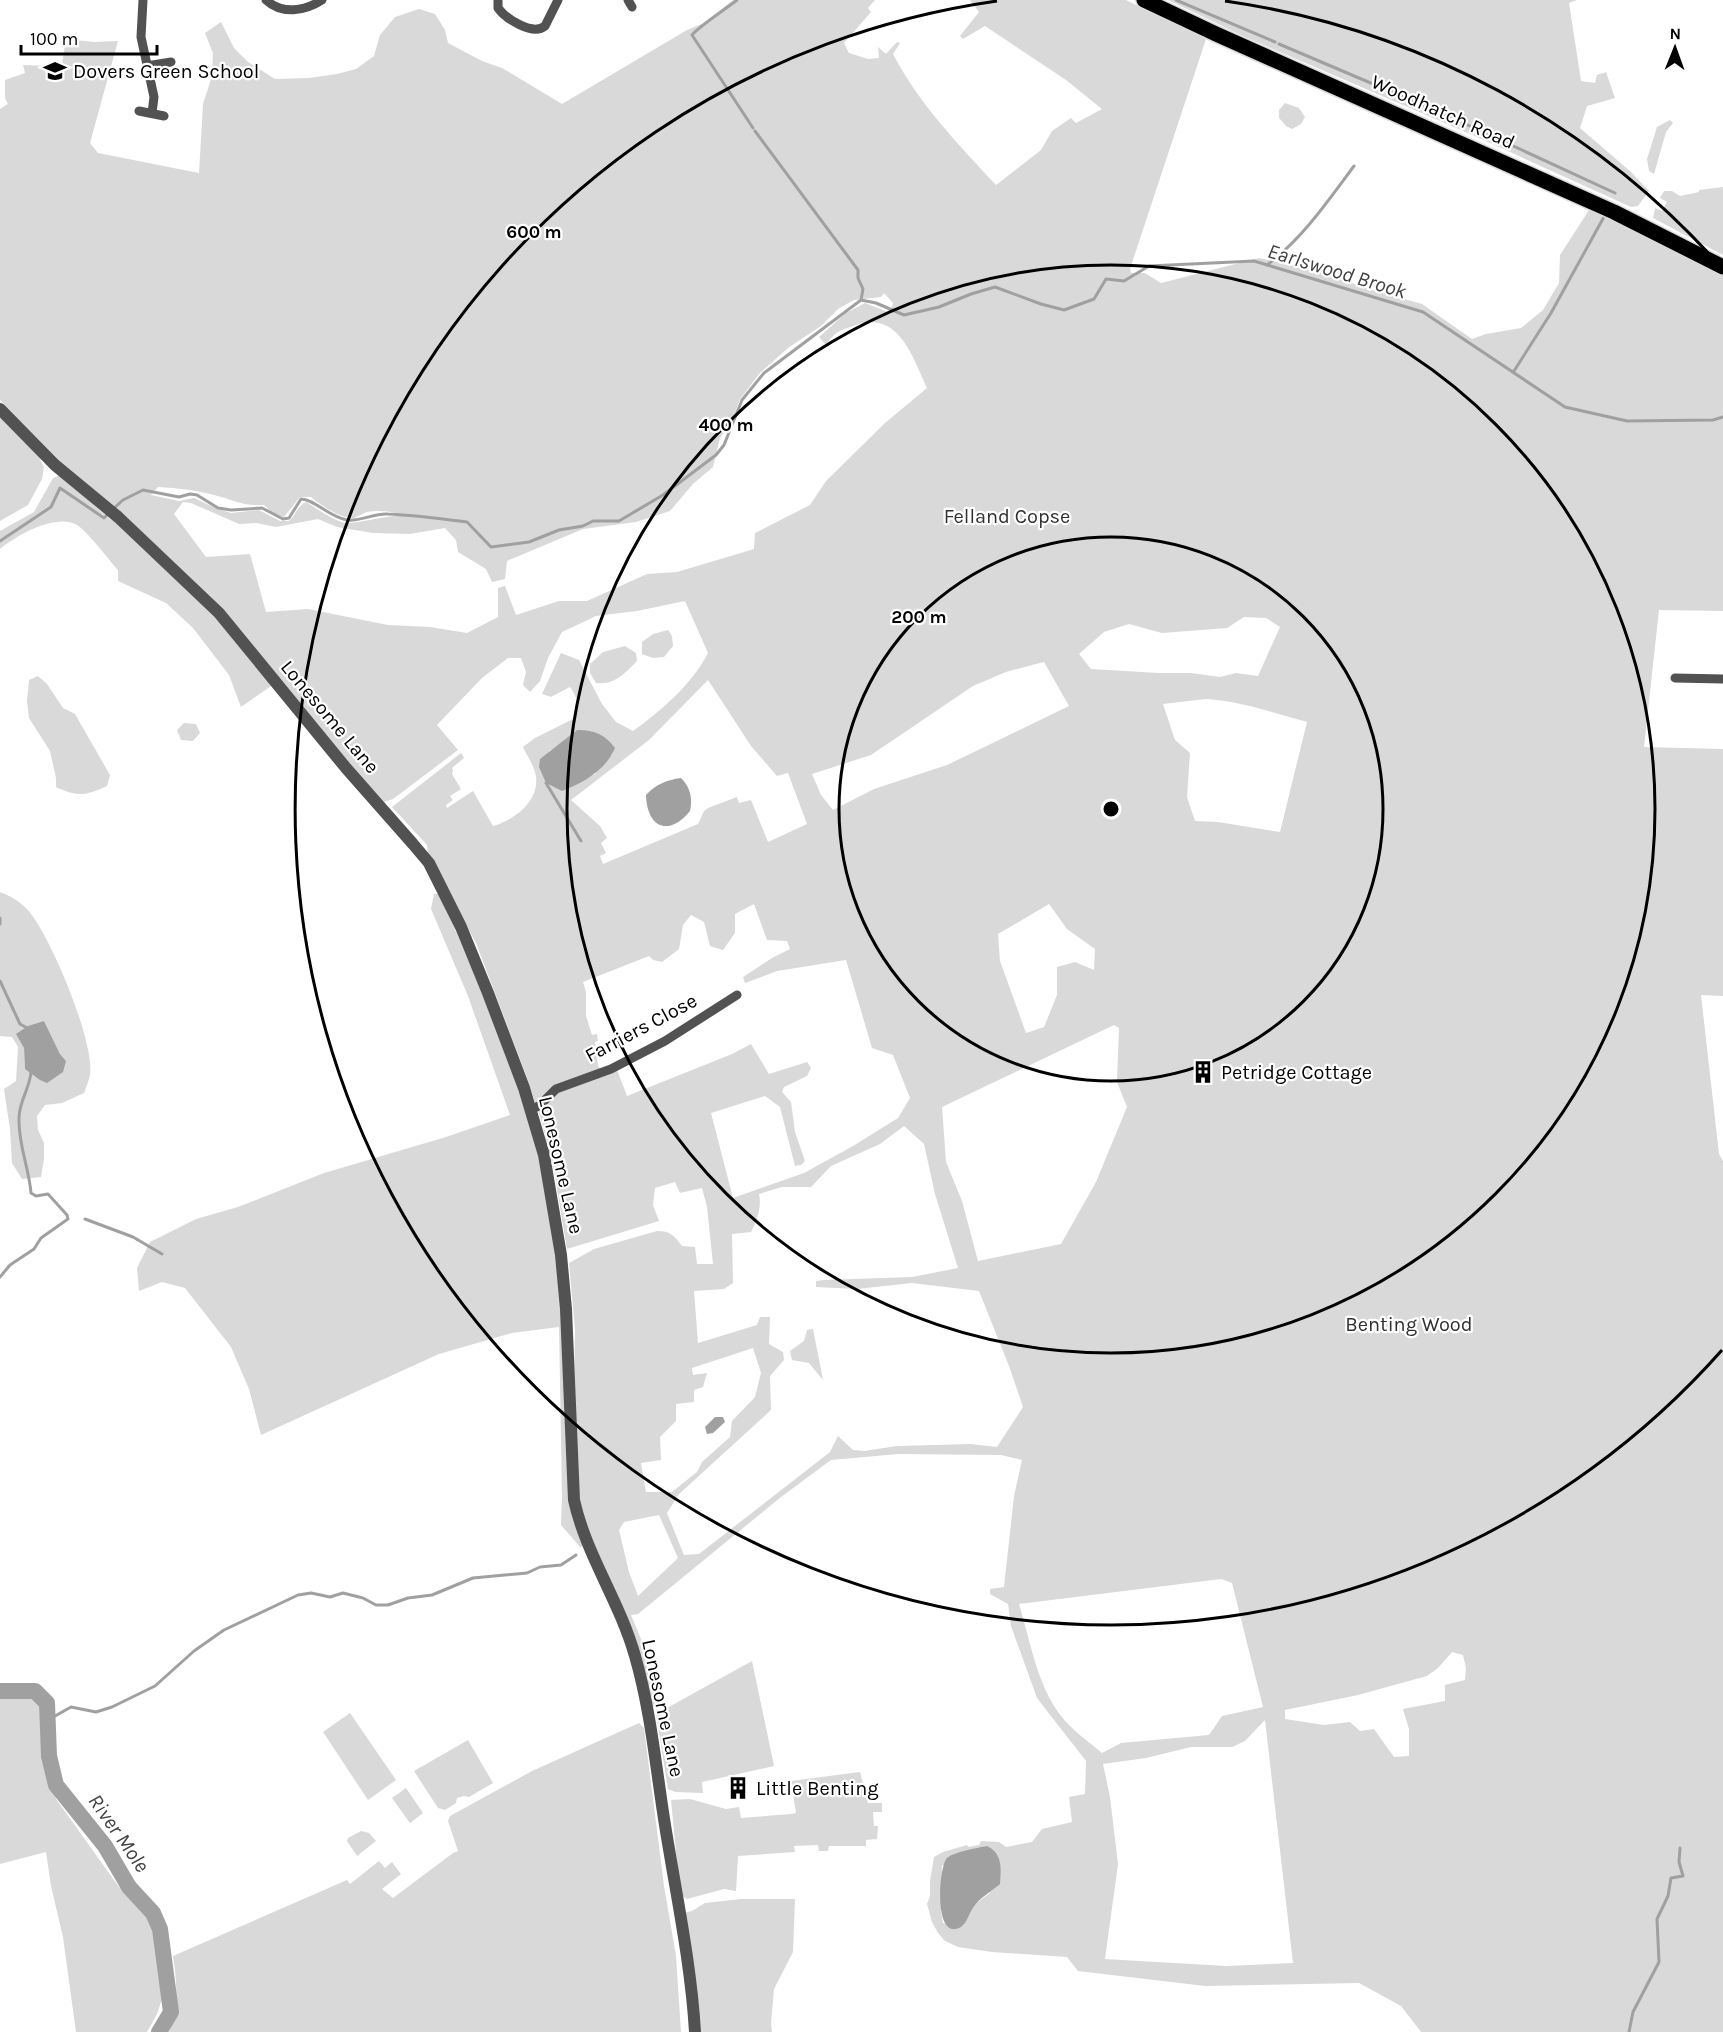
<svg xmlns="http://www.w3.org/2000/svg" width="1723" height="2032" viewBox="0 0 1723 2032" font-family="Karla,sans-serif">
<style>
.green{fill:#d9d9d9;fill-rule:evenodd}
.water{fill:#a0a0a0}
.lines{fill:none;stroke-linecap:round;stroke-linejoin:round}
.stream{stroke:#a0a0a0;stroke-width:3}
.river{stroke:#a0a0a0;stroke-width:16}
.primary-casing{stroke:#dbdbdb;stroke-width:18}
.minor{stroke:#525252;stroke-width:9}
.tertiary{stroke:#525252;stroke-width:12}
.primary{stroke:#000;stroke-width:15}
.ring{fill:none;stroke:#000;stroke-width:3}
.labels{text-anchor:middle;dominant-baseline:central;stroke-width:4.5;stroke-linejoin:round;paint-order:stroke}
.poi-label{font-size:20px;fill:#000;stroke:#fff;text-anchor:start}
.street-label{font-size:20px;fill:#000;stroke:#fff}
.park-label{font-size:20px;fill:#303030;stroke:#fff}
.water-label{font-size:21px;font-style:italic;fill:#414141;stroke:#fff}
.centre{fill:#000;stroke:#fff;stroke-width:3}
.ring-label{font-size:18px;text-anchor:middle;font-weight:bold;fill:#000;stroke:#fff;stroke-width:4.5;stroke-linejoin:round;paint-order:stroke}
</style>
<rect width="100%" height="100%" fill="#fff"/>
<path class="green" d="M733,0H875L868,8L871,12L844,43L849,53L868,59L879,58L878,47L886,54L897,42L900,43L893,54C919,104 959,145 996,185L1041,150L1052,131L1071,118L1076,123L1102,109L1066,80L985,26L963,39L960,36L979,12L970,0H1126L1206,39L1130,269L1131,273H1145L1161,283L1259,258L1317,271L1375,291L1422,304L1472,339L1486,334L1521,328L1543,310L1559,283L1560,255L1591,207L1723,272V611L1659,610L1644,747L1723,749V996L1701,995L1719,1154L1723,1161V2032H1421L1401,2006L1359,1983L1205,1986L1078,1971L1067,1957L992,1952L958,1947L945,1941L938,1933L932,1922L927,1904L930,1896V1881L934,1857L943,1852L967,1845L968,1847L979,1845L981,1841L999,1842L1006,1847L1032,1842L1042,1829L1072,1822L1069,1797L1085,1794L1086,1761L1037,1698L1011,1626L1008,1604L990,1594V1589L1004,1587L1014,1496L1022,1460L1001,1455L898,1454L831,1460L781,1497L638,1614L631,1615L641,1639L656,1707H651L637,1641L582,1516L578,1489L574,1390L575,1330L569,1263L594,1249L657,1231C670,1231 674,1235 682,1246L695,1247L697,1264H713L707,1207L702,1188L680,1193L675,1182L655,1188L653,1205L659,1221L567,1249L554,1171L542,1123L526,1075L476,943L428,854L427,845L392,807L461,753L464,758L452,768L453,771L452,774L461,789L450,796L453,800L446,805L447,808L473,791L493,826C514,820 539,802 536,777C535,767 527,756 523,747L535,738L573,719C582,708 577,697 570,687L551,697L542,694L561,653L579,660L602,704L616,722L633,731C661,711 692,684 708,653L685,601L637,611L596,616L562,632L548,658L540,681L530,692L523,685L526,672L521,658H508L482,678L437,725L458,750L393,799L384,802L354,769L281,679L241,707L229,675L193,628L166,603L118,581V570C109,560 87,531 77,525C56,513 17,535 0,549V531L34,512L53,478L60,475L111,520L120,511L60,461L0,400V109L8,104L5,98V80L25,73L23,65L49,66V63L62,64L66,39L94,42L118,41L90,143L98,153L199,173L203,104L212,76L213,53L205,33L221,22L234,48L248,62L275,79L309,78L337,74L356,69L374,56L380,35L395,17L419,9L435,14L445,30L448,43L482,61L502,68L562,104L687,30L704,23ZM884,293L893,303L890,313L865,303L846,313L819,337L826,345C836,330 840,331 856,325C899,310 913,358 927,388L885,423L826,481L810,505L755,533L754,549L677,572L647,574L587,601H559L516,615L505,586L498,588V617L467,633L430,627L388,625L308,609L266,612L250,554L206,557L174,514L183,502L191,503L239,524L256,523L276,527L318,519L337,527L373,533L410,534L445,528L456,540L458,552L486,569L492,582L505,579L507,561L583,529L636,522L670,511L693,484L713,467L720,438L733,418L740,399L760,373L788,348L821,326L838,309L854,300L881,297ZM158,487C177,488 195,490 214,495C235,500 240,506 264,505L275,515L284,517L300,497H311C319,504 342,520 354,518C358,517 363,513 367,512C377,510 387,511 397,513L394,516C383,517 353,524 345,523C330,519 318,509 306,502C297,506 296,515 289,521H280L259,510L231,513L218,509L194,498L179,501L151,495ZM1244,617L1266,618L1280,627L1258,676L1236,673L1220,677L1191,673H1159L1091,669L1079,654L1104,632L1129,624L1162,633L1227,628ZM1044,662L1069,706L947,765L874,789L833,810L821,795L812,774L871,755L973,686L1006,672ZM708,680L751,746L777,776L788,773L807,824L768,842L751,800L739,803L737,797L708,808L704,811L698,824L603,864L600,856L606,853L601,843L607,838L600,826L571,800L649,740ZM1206,699C1241,701 1273,713 1307,722L1280,832L1218,822L1195,821L1187,797L1190,753L1175,740L1163,704ZM577,730C592,729 602,735 613,745V753L594,775L549,751L557,747ZM754,904L767,940L787,941L790,949L772,958L743,977L745,983L777,971L846,960L872,1048L893,1055L910,1098L898,1118L853,1146L804,1173L733,1198L711,1113L765,1096L780,1107L795,1166L801,1165L805,1161L795,1132L791,1102L782,1092L784,1087L807,1076L811,1068L807,1062L769,1074L751,1044L732,1054L627,1096L617,1070L605,1075L598,1066L595,1042L598,1041L597,1034L592,1035L586,1016V992L583,982L649,956L653,960L662,962L679,949L683,925L691,915L704,922L710,946L723,950L735,933V914ZM1049,904L1067,929L1095,949L1094,970L1075,962L1057,967V995L1044,1027L1026,1033L1000,961L998,934ZM1114,1025L1119,1028L1117,1082L1127,1107L1096,1182L1061,1244L978,1261L962,1201L946,1162L942,1107ZM904,1126L924,1144L935,1194L958,1268L912,1277L824,1280L816,1281V1287L857,1289L912,1283L979,1291L1009,1366L1023,1407L997,1447L971,1444L897,1446L864,1451L853,1450L838,1436L830,1452L699,1554L684,1555L667,1513L679,1494L771,1410L770,1376L784,1360L783,1352L769,1344L770,1317H760L757,1325L698,1343L694,1291L724,1289L733,1283L732,1234L751,1232C757,1222 762,1206 759,1194L782,1187H811L831,1166L880,1144ZM753,1348L761,1373L755,1397L732,1421L730,1437L702,1462L697,1472L672,1492H646L641,1463L661,1460L660,1437L676,1421V1404L694,1402V1390L703,1387L707,1373L693,1375L692,1368ZM659,1515L678,1558L638,1596L629,1572L619,1530L624,1522ZM1221,1579L1232,1583L1263,1707L1222,1716L1209,1735L1121,1743L1102,1753C1089,1742 1072,1730 1061,1716C1037,1685 1030,1640 1019,1604ZM1452,1652L1463,1655L1466,1668L1465,1680L1445,1685V1701L1403,1709L1409,1729V1756L1394,1757L1374,1729L1360,1731L1350,1722L1324,1725L1285,1719V1710L1358,1695L1427,1676L1438,1668ZM1265,1720L1293,1963L1226,1966L1105,1959L1118,1864L1110,1797L1103,1764L1146,1758L1191,1747H1232L1245,1741ZM942,1865L990,1893L975,1904L963,1926L943,1923L941,1912Z
M1168,0H1577L1569,3L1581,81L1595,83L1597,75L1606,72L1615,98L1587,106L1580,128L1631,172L1649,191L1638,206L1631,207L1468,133L1245,37Z
M1285,103L1299,108L1305,117L1301,124L1292,129L1286,126L1279,118V110Z
M1670,120L1673,123L1666,132L1654,174L1649,171L1647,159L1657,127Z
M1723,187V255L1653,218L1655,208L1662,211L1667,202L1660,198L1664,191H1672L1680,196L1699,192V190Z
M0,417L39,457L44,467L42,479L28,505L0,521Z
M668,630L672,636L673,646L664,657L653,658L642,654V642L653,634Z
M625,646L636,653L637,661C624,674 615,685 596,683L590,673V664L603,652Z
M38,676L47,684L63,708L75,714L110,775L107,786C86,796 77,797 56,787V778L50,751L29,718L27,701L29,680Z
M184,723L196,724L200,733L193,741L181,740L177,730Z
M0,892C9,895 20,902 27,909C50,934 95,1042 90,1075C89,1081 86,1087 84,1093L62,1103L45,1105L37,1116L38,1130L44,1143V1159L41,1177L22,1179L12,1163L10,1129L4,1089L16,1081L18,1047L12,1037L0,1036ZM44,1021L60,1054L66,1061L25,1069L24,1048Z
M434,894H440L479,986L521,1095L540,1162L556,1243L583,1544L581,1548L561,1525L562,1496L559,1327L512,1333L439,1354L261,1435L249,1389L231,1347L185,1288L162,1282L139,1291L137,1268L150,1242L196,1219L238,1207L324,1173L446,1137L510,1115L468,996L431,909Z
M813,1329L823,1380L809,1363L792,1360L790,1351L804,1341L807,1330Z
M752,1661L774,1766L702,1782L703,1793L675,1792L668,1789L656,1714Z
M7,1694H29L43,1708L44,1744L56,1799L119,1887L129,1893L152,1922L157,1947L163,1996L157,2014L147,2032H76L63,1937L51,1886L46,1852L0,1864V1695Z
M350,1713L396,1780L368,1800L323,1732Z
M639,1723L644,1728L664,1886L676,1956L681,2032H169C179,2009 177,1981 173,1956L347,1880L350,1884L379,1861L385,1868L392,1862L401,1874L382,1889L393,1898L453,1853L458,1851L448,1821L450,1816L532,1771Z
M468,1740L493,1783L469,1797L464,1796L457,1798L456,1803L445,1810L438,1808L414,1771Z
M860,1772L868,1803H882V1812H873L874,1826H878L877,1839L866,1840V1846H829L828,1851H819L818,1845L794,1846L795,1852L738,1856L736,1891L724,1889L687,1899L680,1894L671,1800L690,1799L726,1809L739,1807L741,1818L791,1814L796,1813L791,1781Z
M406,1788L423,1813L410,1823L392,1798Z
M361,1831L369,1833L376,1841L357,1856L347,1841L348,1838Z
M741,1899H795L793,1952L774,1989L771,2023L772,2032H699L684,1913L692,1911L705,1903Z"/>
<path class="water" d="M577,730C593,729 606,735 615,748C606,770 583,783 562,791L546,783L539,767L540,759Z
M681,778C690,787 693,798 690,811C669,837 647,828 646,795C656,784 667,780 681,778Z
M44,1021L60,1054L66,1061L63,1072L47,1083L40,1080L25,1069L24,1048L16,1034L28,1026Z
M715,1417H723L725,1422L713,1433L707,1434L705,1427Z
M987,1846C1003,1854 1001,1868 1000,1884C992,1891 981,1897 975,1905C969,1912 967,1925 959,1928C933,1939 939,1866 947,1858C954,1852 977,1848 987,1846Z"/>
<g class="lines">
<path class="stream" d="M737,0C727,8 698,27 692,35L753,128
M1176,0L1275,42
M1279,44L1446,115L1615,193
M755,131L858,270V278L863,289L861,300
M1267,265C1302,239 1328,201 1354,166
M861,300L876,303L904,315L939,307L971,294L995,287L1041,304L1064,310L1094,299L1106,279L1124,281L1149,266L1254,261L1423,312L1565,407L1627,421L1713,420L1723,417
M1514,371L1551,313L1605,215
M113,509L123,500L143,490L179,497L190,494L197,495L218,508L231,510L262,508L283,519L289,518L301,499C314,499 329,517 347,520C360,522 374,513 388,514C414,515 441,519 467,522L491,547L529,542L559,530L583,526L593,521H619L663,495L716,455L724,445L742,400L764,373L861,300
M0,541L51,507L60,488L104,518L108,514
M546,783L581,841
M0,918V924
M0,981L20,1024L29,1029
M85,1219L133,1237L162,1254
M0,1277L10,1265L34,1249L41,1238L68,1219L67,1215L48,1194L36,1196L31,1193C29,1168 18,1144 19,1118C19,1101 30,1088 31,1072
M48,1720L71,1707L96,1712L112,1707L155,1686L194,1651L224,1630L298,1595L311,1593L330,1597L343,1593L363,1598L376,1605H388L408,1598L432,1595L473,1578L527,1573L540,1567L561,1565L576,1555
M1629,2032L1633,2012L1659,1962L1657,1919L1668,1896L1671,1878L1683,1876L1679,1862L1680,1848"/>
<path class="river" d="M0,1691H35L47,1703L49,1756L56,1785L105,1846L129,1887L153,1913L160,1929L171,2012L159,2032"/>
<g class="primary-casing">
<path id="primary" d="M1144,0L1216,34L1614,212L1723,267"/>
</g>
<path class="minor" d="M143,0L141,37L154,97L152,113
M266,0C282,15 305,11 322,0
M498,0V8C506,19 533,36 545,26L558,0
M628,0L632,7
M147,66L171,62
M139,111L164,116
M1675,678L1723,679
M531,1109L539,1106L556,1089L611,1069L665,1041L737,995"/>
<path class="tertiary" d="M0,409L55,465L118,517L219,613L346,768L413,844L429,863L461,927L488,993L524,1088L544,1155L561,1255L566,1309L574,1500C586,1555 620,1602 635,1656C651,1711 656,1769 665,1825C676,1894 691,1963 695,2032"/>
<use href="#primary" class="primary"/>
</g>
<g class="ring">
<circle cx="1111" cy="809" r="272"/>
<circle cx="1111" cy="809" r="544"/>
<path d="M1722 1350A816 816 0 1 1 997 1M1225 1A816 816 0 0 1 1722 268"/>
</g>
<defs>
<g id="school-bare" transform="scale(1.8)"><path d="M0-5L7-2L0 1L-7-2ZM-4 1L0 2.5L4 1V4Q0 6-4 4Z" fill="#000" stroke="#fff" stroke-width="2.5" paint-order="stroke"/></g>
<g id="building-bare" transform="scale(1.8)"><path d="M-4-6H4V6H1V3H-1V6H-4ZM-2.5-4.3h1.7v1.8h-1.7ZM.8-4.3h1.7v1.8H.8ZM-2.5-1h1.7V.8h-1.7ZM.8-1h1.7V.8H.8Z" fill="#000" stroke="#fff" stroke-width="2.5" paint-order="stroke"/></g>
</defs>
<g fill-rule="evenodd">
<use href="#school-bare" x="55" y="71"/>
<use href="#building-bare" x="1203" y="1072"/>
<use href="#building-bare" x="738" y="1788"/>
</g>
<g class="labels">
<g class="poi-label">
<text x="73" y="71">Dovers Green School</text>
<text x="1221" y="1072">Petridge Cottage</text>
<text x="756" y="1788">Little Benting</text>
</g>
<g class="street-label">
<text transform="translate(1443 112) rotate(24)">Woodhatch Road</text>
<text transform="translate(330 717) rotate(50)">Lonesome Lane</text>
<text transform="translate(641 1028) rotate(-28)">Farriers Close</text>
<text transform="translate(561 1165) rotate(77)">Lonesome Lane</text>
<text transform="translate(663 1708) rotate(78)">Lonesome Lane</text>
</g>
<g class="park-label">
<text x="1007" y="516">Felland Copse</text>
<text x="1409" y="1324">Benting Wood</text>
</g>
<g class="water-label">
<text transform="translate(1337 271) rotate(17)">Earlswood Brook</text>
<text transform="translate(119 1833) rotate(55)">River Mole</text>
</g>
</g>
<circle cx="1111" cy="809" r="9" class="centre"/>
<g class="ring-label">
<text x="534" y="238">600 m</text>
<text x="726" y="431">400 m</text>
<text x="919" y="623">200 m</text>
</g>
<g transform="translate(1675 48) rotate(1)" stroke="#ffffff" stroke-width="4.5" paint-order="stroke">
<path d="M0-4.5L10 22L0 15L-10 22Z" fill="#000000"/>
<text y="-9" font-size="16" font-weight="bold" text-anchor="middle" fill="#000000">N</text>
</g>
<path d="M21 45v9h136v-9" fill="none" stroke="#000000" stroke-width="3"/>
<text x="30" y="45" font-size="18" fill="#000000" stroke="#ffffff" stroke-width="4.5" paint-order="stroke">100 m</text>
</svg>
